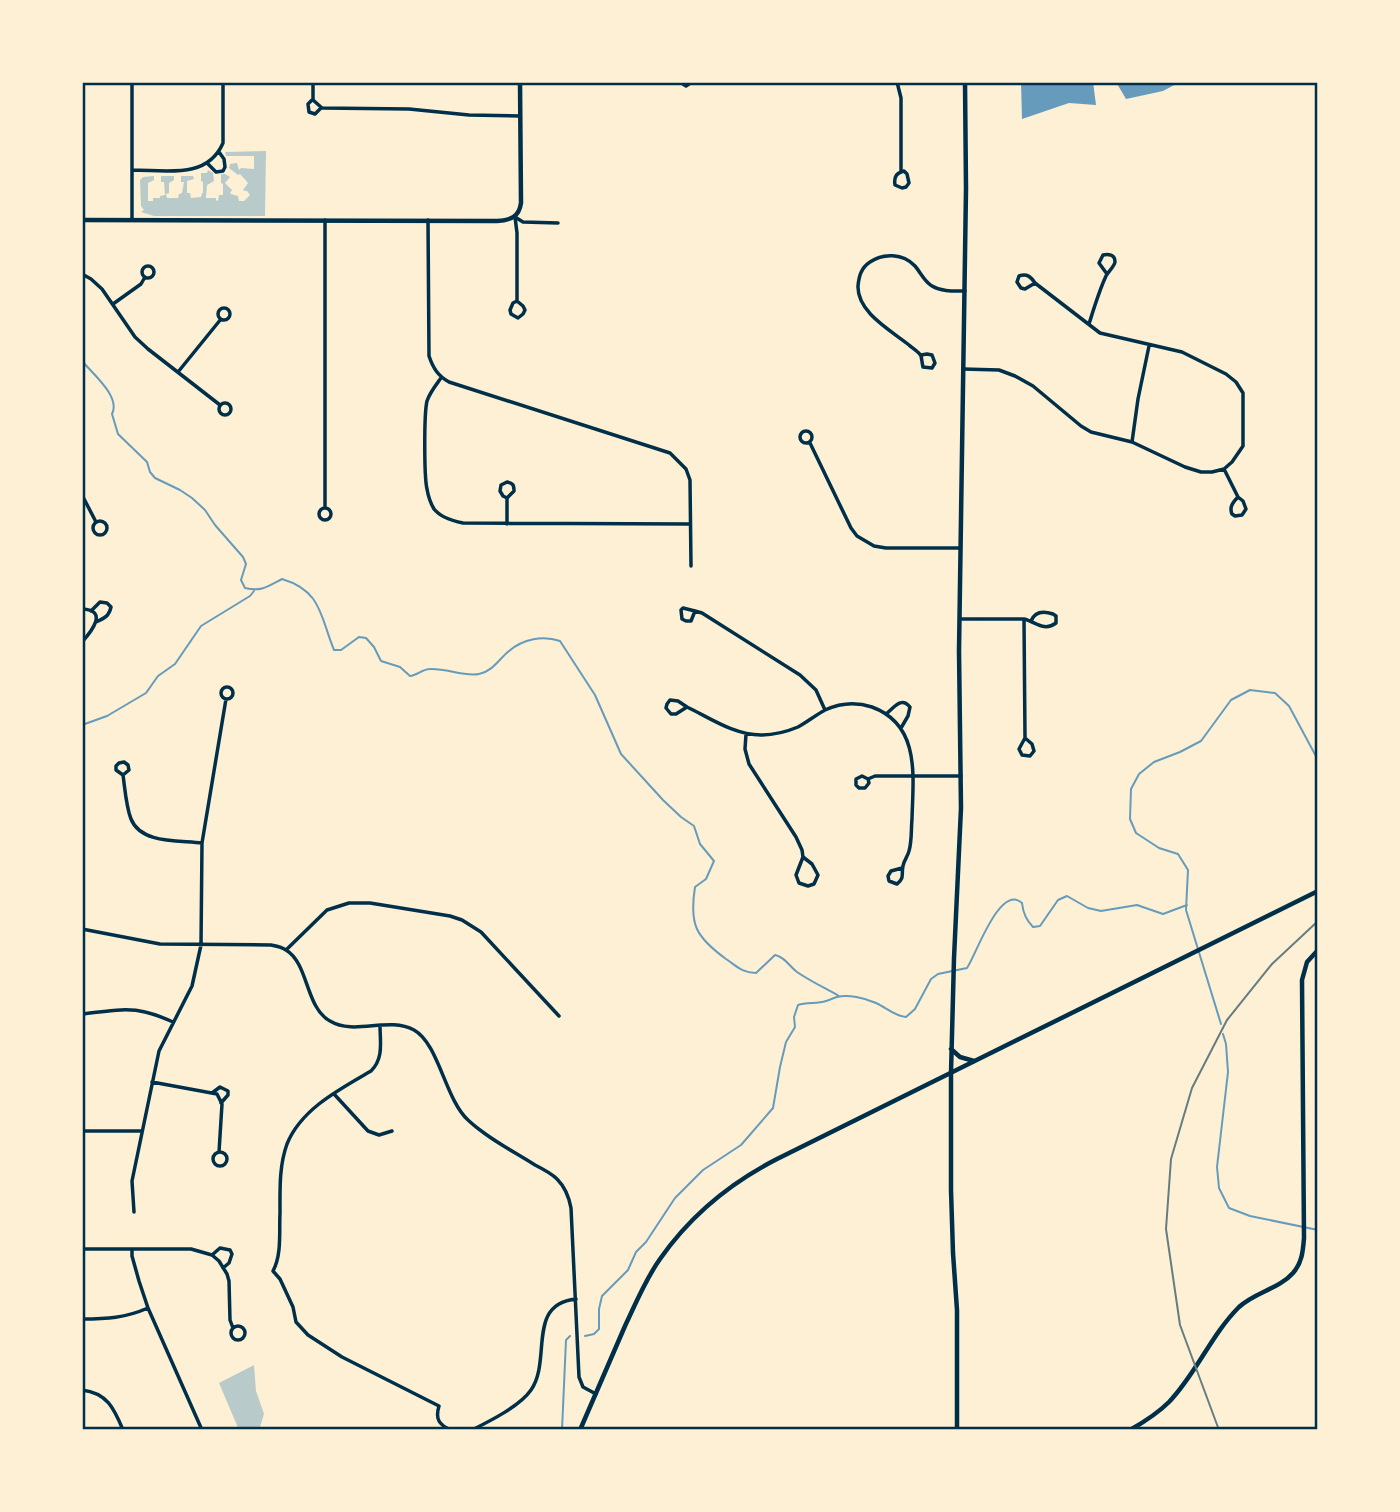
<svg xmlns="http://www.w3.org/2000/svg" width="1400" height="1512" viewBox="0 0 1400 1512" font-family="Rubik,sans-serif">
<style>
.green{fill:#b9caca}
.water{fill:#669bbc}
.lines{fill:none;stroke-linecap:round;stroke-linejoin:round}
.stream{stroke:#669bbc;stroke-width:2}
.minor{stroke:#003049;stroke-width:3.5}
.tertiary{stroke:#003049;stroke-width:4.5}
.secondary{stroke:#003049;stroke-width:4.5}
.rail{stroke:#657d81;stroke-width:2}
.neatline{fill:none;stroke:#003049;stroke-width:2.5}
</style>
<rect width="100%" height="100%" fill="#fdf0d5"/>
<path class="green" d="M266,151L265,216H154L141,212L144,210L141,206L140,180L143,177L154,176V180L148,183V201H153V198H160V196L165,195L164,182H161V176H174V180L169,183V193L166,194L167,198H178L179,194L182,193L184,182H181V176H193L194,179L187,181V193H190L191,198L201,197L202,193H203V182L201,181V173H207L208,170L213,173L214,181L207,185L206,198H216V200L218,201L219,195H223V184L221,183V174H225L230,177L225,183L232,190L230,193L231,194L238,196L239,201H244L250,195L247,191H245L243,190L248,183L240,174L238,175L229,168L230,164L237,163L239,170L241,168L254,169V156H226L225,152Z
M254,1365L256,1391L264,1414L259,1430H239L219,1383Z"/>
<path class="water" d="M1021,82H1093L1096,105L1069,103L1022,119Z
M1116,82H1180L1163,91L1126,99Z"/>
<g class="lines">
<path class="stream" d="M82,361C93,374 121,397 112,414L118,434L147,462L150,472L155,478L180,490L192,498L205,510L215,525L243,557L246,564L241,580L245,588C261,592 267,587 282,579C322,591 320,616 334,650H341L359,637L366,638L374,647L381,661L400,667L410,676C417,675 423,669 430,669C446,668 464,677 479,674C493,671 499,659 509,651C523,639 543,635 560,641L595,695L621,754L663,800L681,817L694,826L700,844L714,861L706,879L695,887C689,925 696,937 726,959C738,967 741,972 756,973L775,955C785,957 789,966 797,972C810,981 825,988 839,996
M82,725L107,716L146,693L158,676L175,664L201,626L250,596L254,591
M1221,1024L1186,910L1188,870L1178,854L1159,848L1136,833L1130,819L1131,789L1139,774L1154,762L1180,752L1201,741L1231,700L1250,690L1275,693L1289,706L1318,760
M1223,1034L1226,1044L1228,1072L1217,1167L1219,1188L1229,1208L1250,1216L1318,1230
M585,1336L594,1334L599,1329V1309L602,1296L628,1270L636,1252L646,1242L675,1198L703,1170L741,1145L773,1108L780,1067L786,1042L795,1027L794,1017L798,1005C807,1002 817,1004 826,1001C830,1000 833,998 837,997C848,994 865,998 876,1003C887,1008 894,1016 906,1017L915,1009L931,979L938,974L967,968C976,955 1000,883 1022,903C1023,913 1026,920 1033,927L1040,926L1058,900L1067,896L1088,908L1101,911L1137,905L1163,914L1187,905
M562,1430L566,1340L570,1336"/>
<path class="minor" d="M132,82V220
M313,82V100L322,108L409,109L469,115L520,116
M680,82L686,86L692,82
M897,82L901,98V172C895,174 894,179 895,185L902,188L906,187L909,183L907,174L904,171L901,172
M313,99L308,104L309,112L315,114L321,108
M207,163L216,172L223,171L225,167L224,159L219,152
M132,170C165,170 207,180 223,143V82
M515,217L517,233V301L523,306L525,310L523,314L518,318L511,314L510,310L513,303L517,301
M515,217L523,222L558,223
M428,220L429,356C433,368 438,376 449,382L670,453L686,469L690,480L691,566
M142 272a6 6 0 1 1 12 0a6 6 0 1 1-12 0Z
M82,274L91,279L102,289L135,337L148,349L220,405
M113,304L141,284L145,277
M218 314a6 6 0 1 1 12 0a6 6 0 1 1-12 0Z
M1089,324C1094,308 1099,291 1106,276C1108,272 1114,267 1115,262C1115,254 1108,254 1103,255L1099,263L1107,274
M921,355L927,354L932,355L935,363L932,368L923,367C922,363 922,360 921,356C919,352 912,348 909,345C890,330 857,312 858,286C859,276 861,268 870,262C883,253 903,253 915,266C921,273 924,281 932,286C942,292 954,291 965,291
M963,369L999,370L1015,376L1033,386L1081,426L1091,432L1132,442L1185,467L1201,472H1212L1224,469L1232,462L1243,446V393L1236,382L1226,374L1182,352L1100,333L1035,283L1025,289L1021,288L1017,282L1019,276C1027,273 1031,277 1035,283
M178,372L221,319
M441,378C436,385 430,392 427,401C424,413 424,476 427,489C428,495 431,504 434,509C441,518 453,521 463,523L690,524
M219 409a6 6 0 1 1 12 0a6 6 0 1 1-12 0Z
M800 437a6 6 0 1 1 12 0a6 6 0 1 1-12 0Z
M1132,442L1138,399L1149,346
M810,443L851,528L857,536L874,546L886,548H960
M1224,469L1238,497C1233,502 1229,507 1232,514L1235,516L1242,515L1246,509L1243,501L1238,497
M82,495L96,522
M507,498L503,496L500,491L501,485L507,482C513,483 514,485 514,491L507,498V524
M325,507V220
M319 514a6 6 0 1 1 12 0a6 6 0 1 1-12 0Z
M93 528a7 7 0 1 1 14 0a7 7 0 1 1-14 0Z
M82,609C109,610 91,632 82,642
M91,611L100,602L107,603L111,607C109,616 105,618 96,622
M695,611L683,608L681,610L682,619L686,621H691L695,611L702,613L800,675L816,690L825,710
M960,619H1024C1036,622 1044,632 1056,623V616L1053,614C1044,611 1035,611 1031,621
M1024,619L1025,738L1019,749L1022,755L1030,756L1034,751L1032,744L1025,738
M221 693a6 6 0 1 1 12 0a6 6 0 1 1-12 0Z
M687,707L678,701L670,700L667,704L666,708L671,714H676L687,707C710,718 734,735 761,735C773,735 786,732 798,727C807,722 816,715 825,710C840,703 857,702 872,707C921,725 913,777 912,819C911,829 912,841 909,851C908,856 904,860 903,866C901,874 905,878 897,884L889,881L888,876L891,871L902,868
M886,714C894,708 901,696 910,707L908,716L901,728
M746,734L745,749L749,764L796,837L802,850L803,857L796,875L799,883L808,886L814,884L818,875L812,864L803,857
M123,775L129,770L128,765L124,762L119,763L116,766V770L123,775C125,789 126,806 131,819C141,844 179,840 202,843
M868,779L869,783L865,788H859L856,785V779L862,776L868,779L875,776H961
M82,929L160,944L271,945C276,946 282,947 286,950C309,964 305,1007 330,1021C355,1036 388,1016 414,1030C439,1044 445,1099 468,1120C487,1138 513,1151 535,1165C543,1169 551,1173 557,1179C565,1187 569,1197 571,1208L579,1377L583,1387L596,1394
M286,950L327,910L349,903H370L450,916L462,920L481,932L559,1016
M82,1014C103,1012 125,1007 145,1012C155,1014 164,1018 173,1022
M380,1025C380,1042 384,1058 371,1071C340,1089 301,1109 287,1144C279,1166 280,1190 280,1213C279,1232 282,1254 273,1271L280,1279L293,1307L296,1322L308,1335L342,1357L439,1406C435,1419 439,1425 451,1430
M152,1082L217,1094L222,1104L219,1152
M212,1093L220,1087L228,1091V1095L221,1103
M334,1094L368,1131L379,1135L392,1131
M82,1131H142
M213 1159a7 7 0 1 1 14 0a7 7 0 1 1-14 0Z
M134,1212L132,1181L159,1051L192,986L201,945L202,843L226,699
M82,1249H191L212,1255L219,1261L227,1274L229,1281L230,1320L233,1328
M132,1249V1256L139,1281L148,1308L202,1430
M212,1255L220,1248L230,1250L232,1254L229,1263L223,1268
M82,1319C107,1319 125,1318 148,1308
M231 1333a7 7 0 1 1 14 0a7 7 0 1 1-14 0Z
M82,1390C107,1393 114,1408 123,1430
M472,1430C490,1421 520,1406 531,1390C552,1360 526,1304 576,1299"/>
<path class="tertiary" d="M82,220L497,221C511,220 519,217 521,203L520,82
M951,1049L960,1057L974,1061
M957,1430V1310L953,1253L951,1190V1073L954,958L961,808L959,651L966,189L965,82
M1130,1430C1144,1422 1158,1413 1169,1402C1196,1374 1211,1335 1239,1307C1255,1292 1279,1289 1293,1273C1302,1263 1303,1251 1304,1238L1302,980L1307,962L1318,950"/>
<path class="secondary" d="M580,1430C595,1395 610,1360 625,1326C636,1303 645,1280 660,1259C690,1216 730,1183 777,1159L1318,891"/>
<path class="rail" d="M1219,1430L1180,1325L1166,1229L1171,1159L1192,1088L1227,1020L1272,964L1318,921"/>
</g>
<rect width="1400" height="1512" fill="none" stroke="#fdf0d5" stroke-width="168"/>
<rect x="84" y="84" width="1232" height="1344" class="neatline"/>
</svg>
